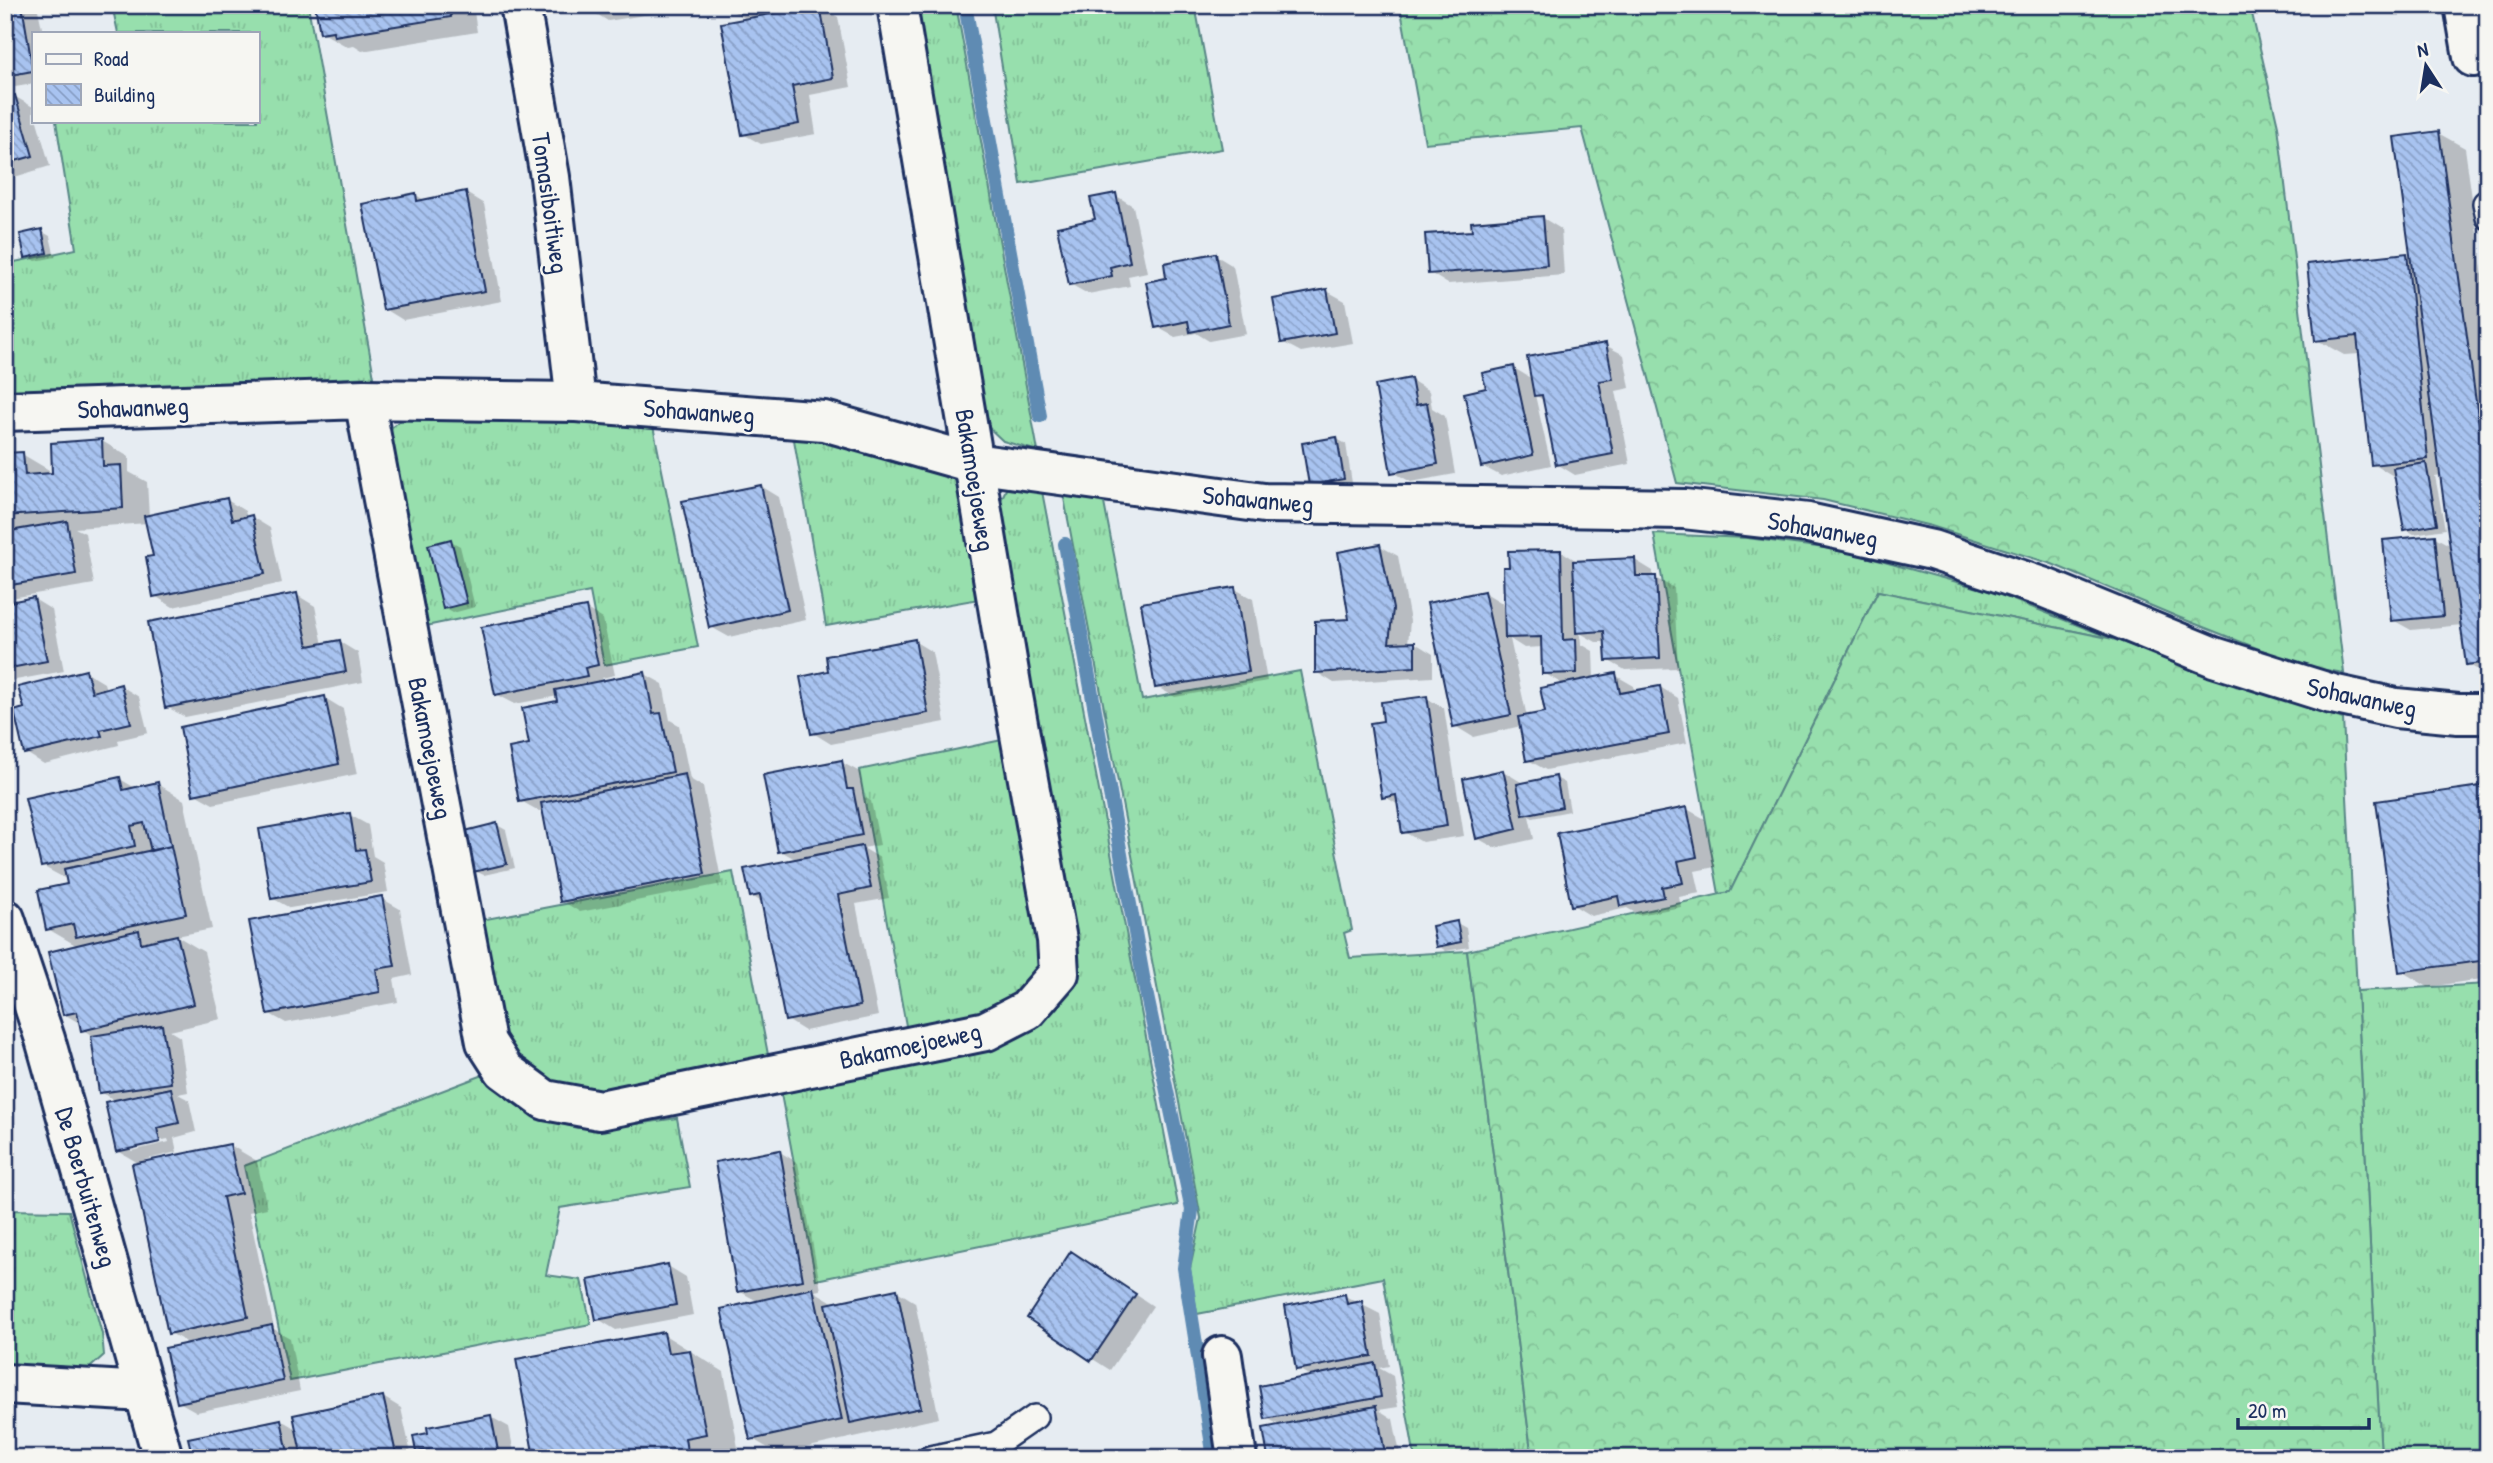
<svg xmlns="http://www.w3.org/2000/svg" width="2493" height="1463" viewBox="0 0 2493 1463" font-family="'Patrick Hand',sans-serif">
<style>
.grass{fill:url(#grass-tufts);stroke:#598786;stroke-width:2}
.forest{fill:url(#forest-crowns);stroke:#598786;stroke-width:2}
.shadow{fill:#0003;fill-rule:evenodd}
.lines{fill:none;stroke-linecap:round;stroke-linejoin:round}
.stream{stroke:#5e8bb3;stroke-width:14}
.building{fill:url(#building-back-hatch);stroke:#1b2f5e;stroke-width:2}
.lane-casing{stroke:#1b2f5e;stroke-width:28}
.street-casing{stroke:#1b2f5e;stroke-width:44}
.lane{stroke:#f6f6f2;stroke-width:23}
.street{stroke:#f6f6f2;stroke-width:38}
.labels{text-anchor:middle;dominant-baseline:central;stroke-width:5;stroke-linejoin:round;paint-order:stroke}
.street-label{font-size:26px;fill:#1b2f5e;stroke:#f6f6f2}
</style>
<defs>
<pattern id="grass-tufts" width="24" height="20" patternUnits="userSpaceOnUse" patternTransform="scale(1.75)"><rect width="24" height="20" fill="#97dfad"/><path d="M3 7l-1-3M5 7V3M7 7l1-3M15 17l-1-3M17 17v-4M19 17l1-3" fill="none" stroke="#82c097"/></pattern>
<pattern id="forest-crowns" width="20" height="18" patternUnits="userSpaceOnUse" patternTransform="scale(1.75)"><rect width="20" height="18" fill="#97dfad"/><path d="M2 6a3 3 0 1 1 6 0M12 15a3 3 0 1 1 6 0" fill="none" stroke="#82c097"/></pattern>
<pattern id="building-back-hatch" width="6" height="6" patternUnits="userSpaceOnUse" patternTransform="scale(1.75)"><rect width="6" height="6" fill="#a8c3f0"/><path d="M-1 5l2 2M0 0l6 6M5-1l2 2" fill="none" stroke="#889fc6"/></pattern>
</defs>
<rect width="100%" height="100%" fill="#e6ecf2"/>
<filter id="ink" filterUnits="userSpaceOnUse"><feTurbulence type="fractalNoise" baseFrequency=".0143" numOctaves="2"/><feDisplacementMap in="SourceGraphic" scale="14" xChannelSelector="R" yChannelSelector="G"/><feConvolveMatrix kernelMatrix="1 2 1 2 8 2 1 2 1" color-interpolation-filters="sRGB"/></filter>
<g filter="url(#ink)">
<path class="grass" d="M112,5H308L374,377L5,394V264L76,249L56,121H257V33H118Z
M908,5H956L1038,451L1003,441L986,425Z
M992,5H1195L1222,149L1021,184Z
M405,417L652,421L698,647L604,665L590,592L421,627L389,441L392,427Z
M793,434L827,438L950,471L961,485L979,599L826,626Z
M1020,482L1041,486L1178,1205L816,1280L781,1094L966,1053L1074,962L1075,930L997,509L1007,487Z
M1063,493L1104,503L1142,700L1300,671L1352,930L1344,933L1350,958L1467,951L1532,1458H1415L1383,1278L1197,1314L1190,1269L1201,1218Z
M1654,534L1747,538L1841,550L1993,592L2113,639L1878,591L1730,892L1719,894Z
M1002,740L1041,944V969L1013,1006L907,1031L859,770Z
M733,872L770,1065L624,1094L553,1086L507,1048L498,1021L481,920Z
M2488,984V1458H2381L2357,991Z
M486,1074L509,1099L545,1119L577,1128L617,1127L677,1118L690,1187L560,1208L546,1275L581,1280L591,1324L290,1381L244,1166Z
M5,1210L69,1211L102,1334L104,1355L82,1375L5,1370Z"/>
<path class="forest" d="M1400,5H2250L2278,126L2344,673L2302,666L2178,617L2052,564L1931,526L1823,500L1677,483L1582,128L1425,143Z
M1878,591L2113,639L2343,719L2381,1458H1532L1467,951L1730,892Z"/>
<path class="shadow" d="M5,5H37L43,33H33V84L15,87L5,82Z
M317,5H473L477,32L362,51L354,46L348,47L321,32Z
M589,5H698V6L608,21L590,10Z
M728,5H817L838,17L851,87L810,95L816,134L761,144L743,134L748,20L729,9Z
M14,96L33,107V121H37L50,166L5,180V99Z
M2438,133L2465,148L2488,313V675L2467,664L2462,625L2411,630L2393,620L2435,537L2451,546L2442,475L2435,476L2445,529L2414,534L2405,529L2397,478L2373,464L2361,354L2344,355L2317,340L2406,255L2412,258Z
M466,193L484,204L502,301L403,320L385,309L416,195L426,201Z
M1115,195L1133,206L1147,272L1128,276L1130,286L1088,294L1070,284L1097,221Z
M1543,218L1561,229L1564,275L1448,284L1430,273L1473,232Z
M41,231L50,236L55,257L36,261L27,256Z
M1215,255L1233,266L1246,334L1209,341L1196,333L1175,337L1157,327L1169,280Z
M1327,291L1345,301L1353,343L1301,352L1282,342Z
M1605,345L1624,355L1630,388L1616,391L1630,464L1575,475L1557,464L1545,401L1535,395L1551,465L1501,476L1482,466L1488,389L1514,368L1532,379Z
M1411,380L1429,391L1432,408L1445,416L1455,474L1411,482L1393,472Z
M1337,439L1346,444L1352,483L1320,489L1311,484Z
M102,441L129,457V472L147,482L149,517L227,500L245,511L247,518L252,517L270,528L282,583L173,607L155,596V557L148,523L75,528L85,533L94,584L5,599V455L22,454L49,470L50,475Z
M761,486L779,497L806,620L729,637L711,627Z
M451,541L460,546L475,607L453,613L444,608Z
M1380,546L1398,556L1410,621L1408,644L1415,643L1433,654V677L1334,683L1316,672L1351,621Z
M1561,551L1580,563L1635,560L1653,571V577L1674,588L1678,668L1625,670L1607,660L1606,642H1596L1580,633L1581,644L1593,651L1594,679L1615,675L1634,686L1635,692L1660,687L1678,698L1687,743L1546,770L1528,760L1521,726L1473,737L1455,726L1484,592L1502,603L1504,612H1506ZM1510,639L1524,648L1543,647L1544,673L1564,685L1547,713L1527,717Z
M1235,589L1253,599L1267,681L1175,697L1157,687Z
M297,595L315,606L323,645L340,642L358,653L363,682L185,717L167,707Z
M34,599L52,610L64,671L5,682V605Z
M585,608L603,619L615,675L602,678L603,682L645,674L663,684L670,720L679,725L690,779L703,787L722,884L580,912L562,901L544,810L539,811L521,801L531,745L559,702L558,696L515,704L496,694Z
M914,641L932,652L945,722L831,744L813,733L830,673Z
M86,672L104,683L106,690L121,686L139,697L148,733L118,740L119,745L44,764L26,753V709Z
M325,698L343,709L357,774L213,804L195,794Z
M1426,698L1444,708L1464,836L1422,842L1404,832L1400,806L1384,796L1385,722Z
M841,762L860,772L864,797L871,801L880,845L863,848L880,858L889,898L856,904L878,1016L805,1031L787,1020L763,903L752,896L797,860L779,850Z
M1503,771L1521,782L1522,785L1556,778L1565,783L1570,811L1533,818L1529,816L1534,839L1495,848L1477,838Z
M120,779L137,789L158,784L184,800L212,929L177,936L204,952L221,1019L170,1031L180,1037L188,1092L178,1094L189,1100L196,1132L174,1138L177,1152L144,1160L145,1163L230,1145L257,1161L267,1208L249,1212L274,1329L290,1338L300,1391L197,1412L179,1402L190,1344L170,1333L140,1164L118,1151L116,1101L101,1092L93,1036L83,1030L81,1024L64,1014L79,947L48,929L69,885L68,880L42,866ZM168,1139L169,1142L131,1151V1147Z
M2488,787V978L2428,987L2401,971Z
M1687,809L1705,819L1715,867L1695,871L1700,893L1679,897L1681,907L1639,915L1627,908L1591,916L1573,905Z
M350,815L368,825L373,856L383,862L388,892L290,908L272,898Z
M497,825L506,830L515,868L484,875L475,871Z
M381,898L400,909L412,975L394,979L398,1002L286,1023L268,1013Z
M1457,923L1466,928L1469,947L1446,951L1438,946Z
M780,1152L798,1163L821,1290L814,1291L836,1304L897,1291L915,1302L939,1418L778,1454L751,1438L759,1302L739,1291Z
M1090,1264L1153,1306L1110,1370L1029,1318Z
M668,1266L686,1277L693,1315L616,1330L598,1319Z
M1345,1296L1380,1314L1389,1366L1379,1368L1393,1376L1398,1407L1379,1410L1393,1419L1401,1458H1270L1281,1426L1267,1418L1312,1377L1298,1369Z
M663,1334L724,1372L739,1453L719,1458H536Z
M383,1397L401,1408L412,1458H194L281,1420L298,1430Z
M491,1417L509,1427L515,1458H429L418,1451Z"/>
<g class="lines">
<path class="stream" d="M965,5L1040,416
M1065,544L1144,982L1192,1210L1184,1268L1214,1458"/>
</g>
<path class="building" d="M5,5H22L33,71L5,76Z
M315,5H449L451,17L334,36L333,31L320,33Z
M820,5L833,78L792,86L799,124L742,135L721,23Z
M15,95L33,156L5,164V97Z
M2439,131L2488,490V662L2466,665L2394,137Z
M466,191L485,291L383,310L362,204L416,193L417,201Z
M1116,193L1130,262L1110,267L1112,276L1069,285L1057,227L1095,219L1090,198Z
M1543,216L1547,265L1428,274L1425,234L1472,231L1471,222Z
M42,229L47,253L25,258L20,234Z
M1216,253L1229,324L1190,332L1188,321L1155,328L1146,282L1166,278L1164,263Z
M2407,253L2428,459L2371,465L2357,336L2315,341L2307,264Z
M1327,289L1335,333L1281,343L1273,299Z
M1606,343L1613,379L1599,381L1613,454L1556,465L1542,395L1534,396L1527,357Z
M1514,366L1533,455L1481,467L1464,393L1486,388L1482,373Z
M1411,378L1416,405L1427,403L1438,464L1391,473L1375,385Z
M1337,437L1344,479L1309,485L1302,443Z
M102,439L103,466L121,465L123,508L5,516V453L23,452L25,475L52,473L51,443Z
M2426,463L2437,524L2404,530L2393,468Z
M761,485L788,610L709,628L682,501Z
M227,498L232,520L252,515L265,574L153,597L146,557L153,556L144,516Z
M67,521L76,574L5,586V526L9,525L10,531Z
M2435,535L2443,616L2391,621L2383,540Z
M451,539L467,603L443,609L428,545Z
M1380,544L1393,609L1389,643L1415,642V667L1315,673V621L1349,619L1338,552Z
M1561,550L1563,640L1576,639L1577,673L1542,674L1541,637L1505,638L1503,567H1509L1508,551Z
M1635,558L1636,576H1656L1660,658L1606,661L1604,631L1576,633L1573,561Z
M1235,587L1249,672L1155,688L1141,603Z
M1484,591L1511,715L1453,727L1427,603Z
M297,593L308,646L340,640L346,672L165,708L148,622Z
M34,597L47,661L5,669V603Z
M586,607L598,665L585,668L587,676L495,695L481,627Z
M915,639L928,713L811,734L800,677L828,671L826,656Z
M86,670L92,692L121,684L131,723L100,730L102,736L24,754L14,711L24,708L18,687Z
M645,672L653,714L661,713L673,772L519,802L509,748L529,744L522,708L557,701L555,690Z
M1616,673L1620,693L1660,686L1669,734L1526,761L1518,717L1545,712L1540,688Z
M325,696L339,764L193,795L180,727Z
M1427,696L1447,826L1402,833L1396,795L1382,798L1370,723L1383,721L1381,702Z
M842,760L847,789H853L862,835L778,852L763,775Z
M1503,770L1517,829L1476,839L1463,779Z
M685,774L705,874L560,902L541,803Z
M1556,776L1562,807L1523,815L1517,784Z
M120,777L123,790L158,782L171,846L151,851L144,823L131,826L135,846L41,867L25,798Z
M2488,785V960L2399,972L2376,801Z
M1687,807L1697,857L1678,861L1683,883L1662,887L1664,897L1620,906L1618,896L1571,906L1557,833Z
M350,813L356,850L365,849L371,882L271,899L259,829Z
M497,823L507,864L473,872L465,831Z
M171,846L186,914L76,937L73,924L46,930L38,890L67,884L64,869Z
M862,846L871,888L838,895L860,1006L785,1021L760,895L750,897L744,869Z
M382,896L395,966L376,969L380,992L267,1014L249,921Z
M1457,921L1461,942L1436,947L1432,926Z
M139,930L141,943L177,935L194,1004L81,1031L77,1012L63,1015L48,952Z
M162,1025L171,1083L99,1093L91,1036Z
M171,1088L179,1123L157,1128L160,1142L116,1152L105,1102Z
M230,1144L241,1193L223,1197L248,1317L168,1334L132,1164Z
M780,1150L803,1280L737,1292L715,1162Z
M1071,1251L1136,1294L1091,1361L1027,1318Z
M668,1264L676,1305L596,1320L588,1280Z
M813,1288L842,1420L750,1440L721,1309Z
M897,1289L921,1408L850,1423L826,1304Z
M1345,1294L1347,1304L1362,1301L1372,1356L1296,1370L1285,1306Z
M272,1325L283,1381L177,1403L165,1348Z
M664,1332L668,1353L690,1350L706,1434L685,1438L688,1458H534L516,1359Z
M1375,1363L1381,1397L1265,1419L1259,1386Z
M383,1396L397,1458H302L293,1415Z
M1376,1406L1386,1458H1268L1263,1428Z
M491,1415L499,1456L488,1458H431L429,1450L416,1452L413,1436L428,1433L427,1427Z
M281,1419L289,1458H193L188,1438Z"/>
<g class="lines">
<g class="lane-casing">
<path id="lane" d="M2485,203L2488,217
M930,1458L996,1444L1035,1417"/>
</g>
<g class="street-casing">
<path id="street" d="M520,5L550,177L576,402
M2464,5L2473,57
M364,399L486,1042L504,1070L545,1100L600,1110L986,1031L1027,1010L1059,973L1057,940L1013,696L897,5
M5,411L364,399L576,402L824,421L973,463L1264,503L1684,509L1808,523L1932,550L2045,588L2214,657L2332,694L2396,708L2458,714H2488
M5,919L45,1039L163,1458
M1222,1356L1237,1458
M5,1384L145,1392"/>
</g>
<use href="#lane" class="lane"/>
<use href="#street" class="street"/>
</g>
</g>
<g class="labels">
<g class="street-label">
<text transform="translate(551 203) rotate(82)">Tomasiboitiweg</text>
<text transform="translate(133 407) rotate(-2)">Sohawanweg</text>
<text transform="translate(699 411) rotate(4)">Sohawanweg</text>
<text transform="translate(976 480) rotate(81)">Bakamoejoeweg</text>
<text transform="translate(1258 499) rotate(5)">Sohawanweg</text>
<text transform="translate(1823 529) rotate(10)">Sohawanweg</text>
<text transform="translate(2362 697) rotate(12)">Sohawanweg</text>
<text transform="translate(431 748) rotate(79)">Bakamoejoeweg</text>
<text transform="translate(910 1045) rotate(-12)">Bakamoejoeweg</text>
<text transform="translate(87 1187) rotate(74)">De Boerbuitenweg</text>
</g>
</g>
<rect width="2493" height="1463" fill="none" stroke="#f6f6f2" stroke-width="28"/>
<rect x="14" y="14" width="2465" height="1435" fill="none" stroke="#1b2f5e" stroke-width="2.5" filter="url(#ink)"/>
<rect x="32" y="32" width="228" height="91" fill="#f6f6f2" stroke="#9ea6b7" stroke-width="2"/>
<rect x="46" y="54" width="35" height="10" fill="#f6f6f2" stroke="#9ea6b7" stroke-width="2"/>
<text x="94" y="66" font-size="21" fill="#1b2f5e">Road</text>
<rect x="46" y="84" width="35" height="21" fill="url(#building-back-hatch)" stroke="#9ea6b7" stroke-width="2"/>
<text x="94" y="102" font-size="21" fill="#1b2f5e">Building</text>
<g transform="translate(2426 66) rotate(348)" stroke="#f6f6f2" stroke-width="5" paint-order="stroke">
<path d="M0-5L12 26L0 18L-12 26Z" fill="#1b2f5e"/>
<text y="-10" font-size="19" font-weight="bold" text-anchor="middle" fill="#1b2f5e">N</text>
</g>
<path d="M2238 1418v10h131v-10" fill="none" stroke="#1b2f5e" stroke-width="3.5"/>
<text x="2248" y="1418" font-size="21" fill="#1b2f5e" stroke="#f6f6f2" stroke-width="5" paint-order="stroke">20 m</text>
</svg>
